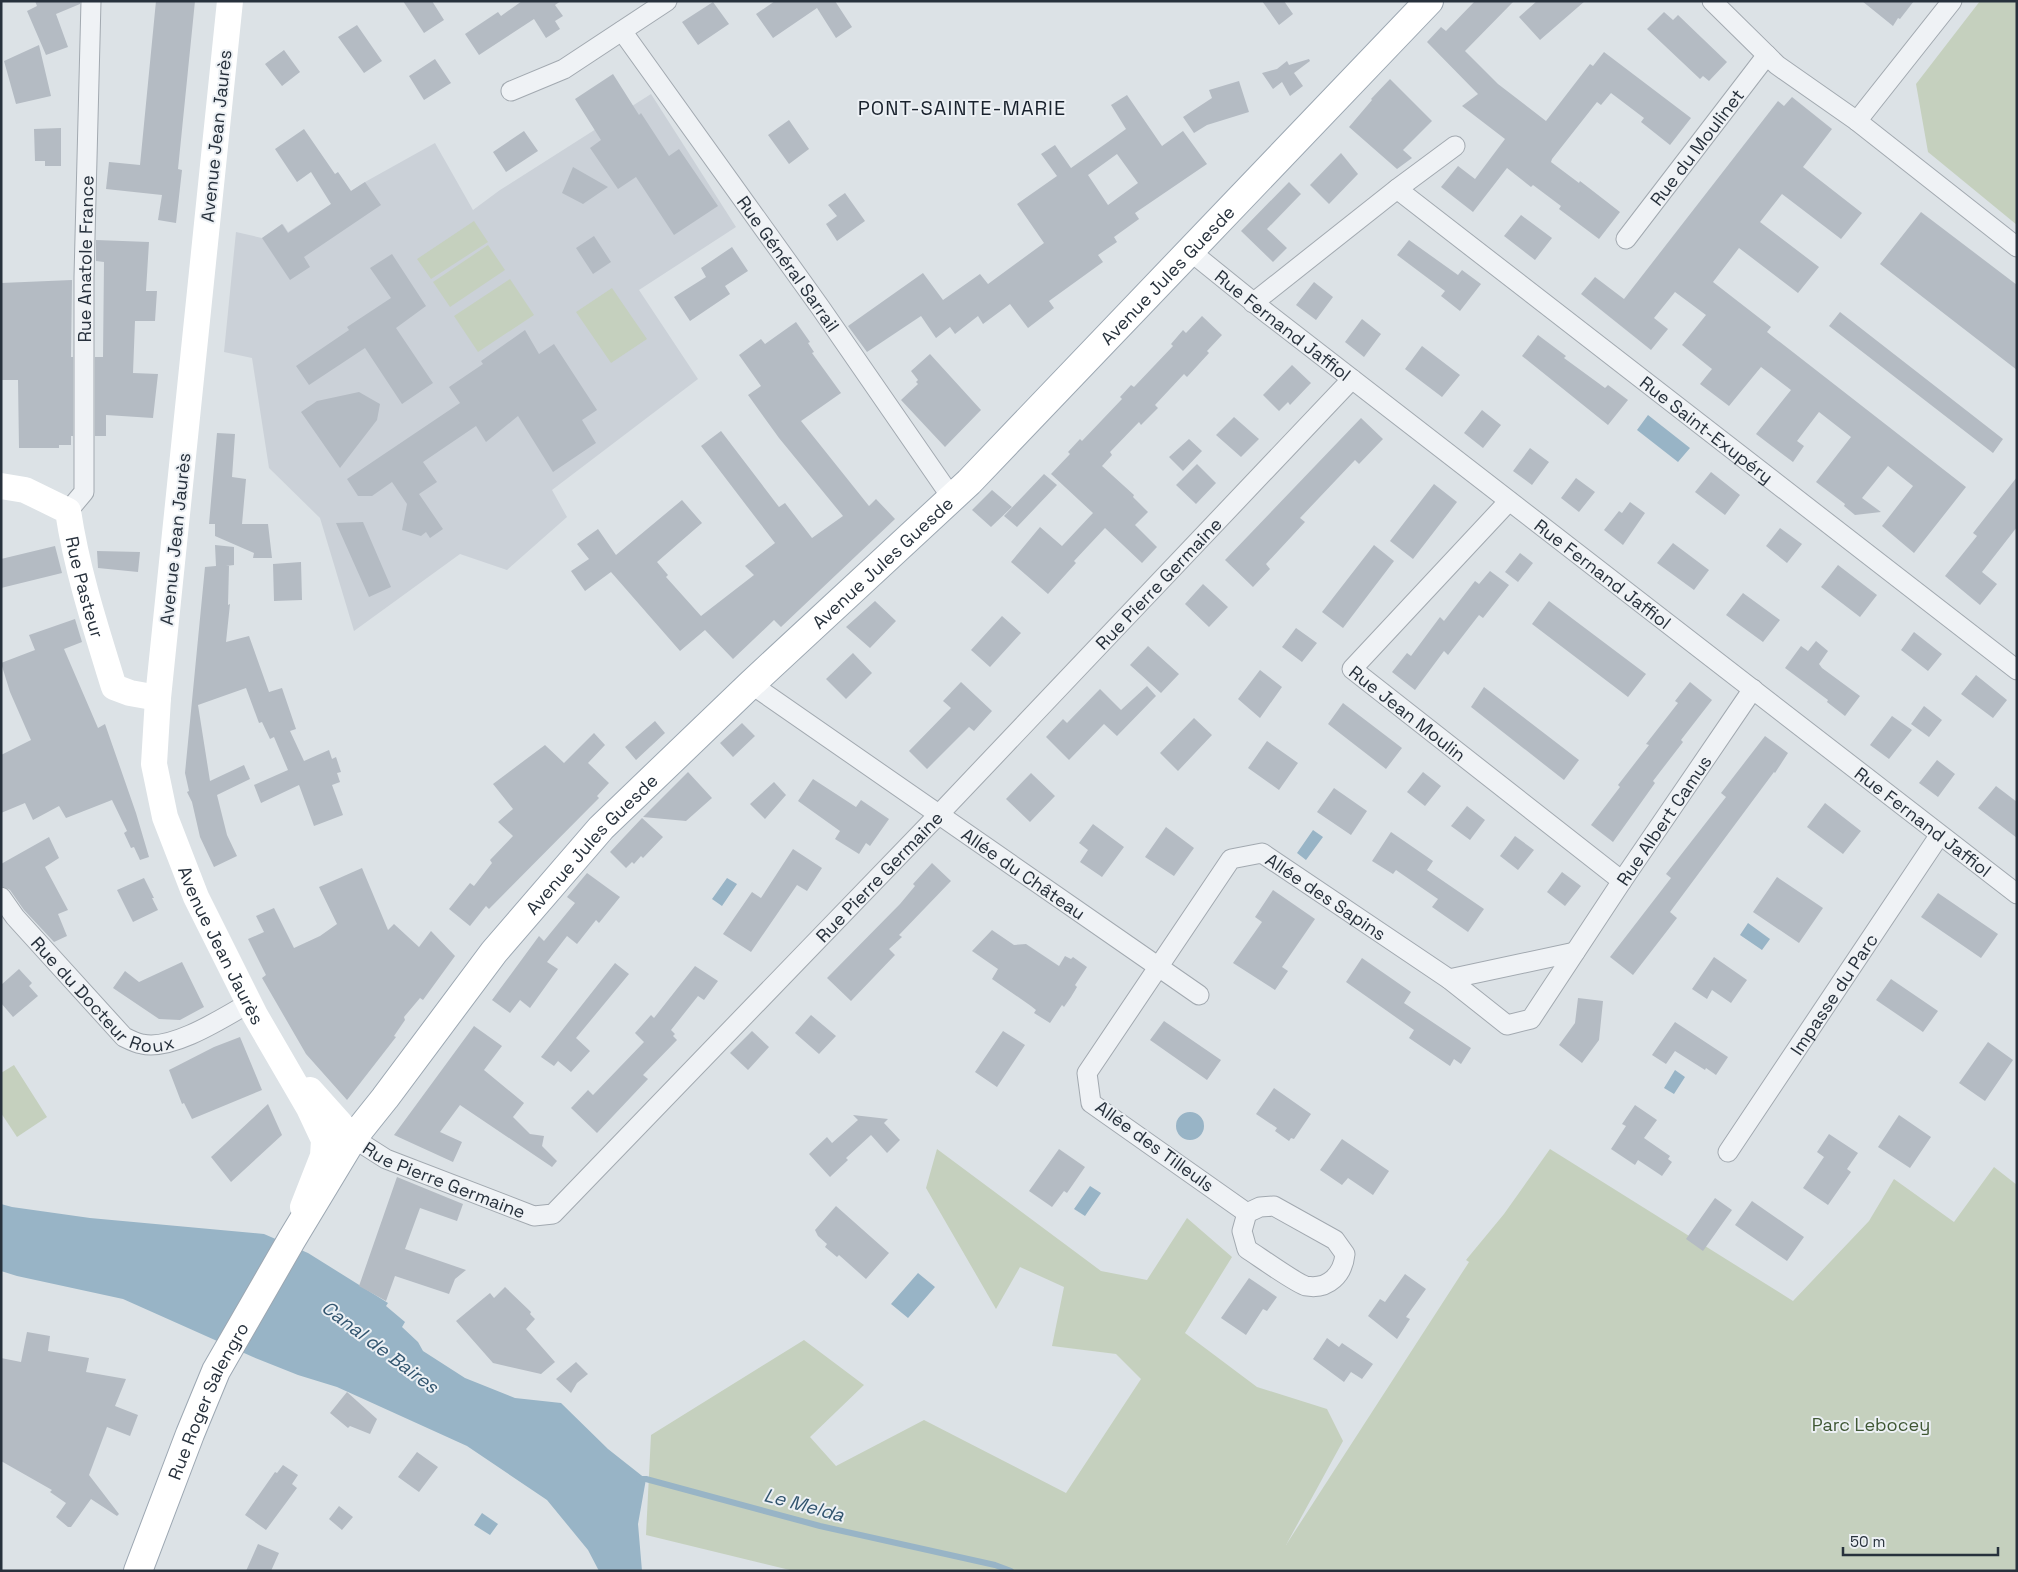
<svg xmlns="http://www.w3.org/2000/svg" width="2018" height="1572" viewBox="0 0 2018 1572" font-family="'Space Grotesk',sans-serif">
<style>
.built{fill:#cbd1d8}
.green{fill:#c5d0be}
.water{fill:#98b4c6}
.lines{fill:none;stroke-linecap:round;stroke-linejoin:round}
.stream{stroke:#98b4c6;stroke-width:6}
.building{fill:#b4bbc3;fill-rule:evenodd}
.minor-casing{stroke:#a2a9b0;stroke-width:21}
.primary-casing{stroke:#9ca7b2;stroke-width:30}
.minor{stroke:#eff2f5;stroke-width:19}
.secondary{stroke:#fff;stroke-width:26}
.primary{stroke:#fff;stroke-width:28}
.labels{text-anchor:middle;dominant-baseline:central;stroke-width:4;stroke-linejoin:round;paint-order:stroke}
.street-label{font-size:18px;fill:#27313c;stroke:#ecf0f4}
.park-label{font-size:18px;fill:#3f5734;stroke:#ecf0f4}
.water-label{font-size:19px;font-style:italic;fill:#32556f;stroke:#ecf0f4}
.quarter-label{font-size:20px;letter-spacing:1px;fill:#19222d;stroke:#ecf0f4}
</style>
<rect width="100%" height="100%" fill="#dce2e6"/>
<path class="built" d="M651,94L736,227L639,290L698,379L552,490L567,517L507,570L460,554L354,631L320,518L269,468L252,358L224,352L236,232L262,238L283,224L288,232L365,182L435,143L473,210L500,190Z"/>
<path class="green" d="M1980,1H2017V225L1928,152L1916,84Z
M474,221L488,242L431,279L417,259Z
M488,245L505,270L450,307L433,282Z
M510,279L534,315L478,352L454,316Z
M612,288L647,339L611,363L576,312Z
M14,1065L47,1117L17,1137L1,1113V1073Z
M937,1149L1101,1271L1147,1280L1187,1218L1232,1257L1185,1333L1257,1387L1327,1409L1343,1441L1286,1545L1469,1262L1466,1260L1504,1214L1550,1149L1793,1301L1869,1221L1894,1179L1954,1222L1994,1167L2017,1185V1571H794L646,1535L651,1435L804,1340L864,1385L810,1437L836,1466L924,1420L1066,1493L1141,1379L1116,1354L1052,1346L1064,1287L1020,1267L996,1309L926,1188Z"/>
<path class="water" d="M1648,415L1690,448L1678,462L1637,430Z
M1313,830L1323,837L1306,860L1297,853Z
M727,878L737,884L722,906L712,899Z
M1748,923L1770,939L1762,950L1740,935Z
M1675,1070L1685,1077L1674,1094L1664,1088Z
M1176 1126a14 14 0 1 1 28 0a14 14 0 1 1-28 0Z
M1090,1186L1101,1193L1085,1216L1074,1209Z
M1,1204L12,1207L90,1218L264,1234L308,1253L388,1303L386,1306L405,1322L402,1327L418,1342L423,1351L465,1378L515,1398L561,1403L608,1449L646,1479L638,1524L642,1571H599L588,1550L547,1500L467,1446L337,1387L298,1375L253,1357L123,1299L17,1276L1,1271Z
M918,1273L935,1287L908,1318L891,1304Z
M482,1513L498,1524L490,1535L474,1525Z"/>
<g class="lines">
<path class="stream" d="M639,1479H646L820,1526L995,1565L1011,1571"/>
</g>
<path class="building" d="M35,1H80V4L56,14L68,47L46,55L27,11L37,6Z
M156,1H195L178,169L182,170L176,223L158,220L162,195L106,189L109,162L140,165Z
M403,1H432L444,20L424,33Z
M522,1H561L555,5L563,16L555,21L560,29L546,38L534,19L479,55L465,34L498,12L501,16Z
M775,1H835L852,27L836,38L817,8L773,38L756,14Z
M1262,1H1284L1293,14L1279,25Z
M1475,1H1514L1465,51L1498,84L1546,121L1590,64L1593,66L1604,52L1691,118L1670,145L1641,122L1644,118L1611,93L1601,105L1597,102L1552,159L1551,162L1579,183L1580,181L1620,212L1599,239L1559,209L1561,206L1533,185L1531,187L1507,168L1473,212L1441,187L1458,166L1475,179L1505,139L1462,106L1478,94L1427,42L1441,27L1446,31Z
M1537,1H1585L1540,40L1519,17Z
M1862,1H1914L1900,19L1898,18L1893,26Z
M713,2L729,24L698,45L682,22Z
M1664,12L1673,20L1678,15L1727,62L1709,81L1703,76L1700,79L1647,29Z
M357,25L382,61L364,73L338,37Z
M39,45L51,96L16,104L4,61Z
M284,50L300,72L282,86L265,64Z
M435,59L451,83L424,100L409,76Z
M1309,59L1310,61L1294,73L1303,86L1290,96L1282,82L1273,89L1262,73L1277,69L1287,61L1289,65Z
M613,74L639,115L641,113L669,156L679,149L718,206L674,235L636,177L618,189L590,148L601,140L575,99Z
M1390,79L1432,121L1403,150L1412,158L1397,169L1349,127L1372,100L1371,99Z
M1239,81L1249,112L1207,125L1194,133L1183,117L1212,98L1209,90Z
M1127,95L1162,146L1183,131L1207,164L1135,213L1139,219L1114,237L1117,242L1098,255L1103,262L1049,301L1054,308L1028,328L1010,304L983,324L978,316L955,334L950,327L936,338L921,316L867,352L848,326L923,273L943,300L980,274L988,284L1044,243L1017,204L1057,176L1041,154L1055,145L1071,168L1108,142L1126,129L1111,105ZM1117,154L1138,183L1108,205L1088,175Z
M1792,97L1832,129L1803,167L1862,213L1841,239L1782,194L1760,222L1819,267L1798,293L1739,248L1713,282L1771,327L1767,332L1966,487L1914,553L1882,526L1913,486L1888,466L1862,498L1881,512L1855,515L1844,506L1845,504L1816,482L1851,437L1819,412L1797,441L1804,446L1793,462L1756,434L1791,390L1761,367L1729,406L1700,384L1712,369L1682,345L1706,315L1675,292L1654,318L1668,329L1651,350L1581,294L1595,277L1624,299L1778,101L1784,106Z
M789,120L809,149L789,164L768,135Z
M61,128V166H45V161H35L34,129Z
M304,129L335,174L338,172L351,191L365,182L381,205L304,257L310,267L290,280L262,238L282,224L288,233L331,204L311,172L297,182L275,149Z
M524,131L538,151L506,172L493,152Z
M1341,153L1358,174L1329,204L1310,185Z
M573,167L608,187L583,204L562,193Z
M1289,182L1301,194L1267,229L1287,248L1273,262L1241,231Z
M845,193L865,221L837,241L826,224L837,216L828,205Z
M1921,212L2017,285V370L1880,264Z
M1521,215L1552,238L1535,260L1504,236Z
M594,236L611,262L593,274L576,248Z
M96,240L149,242L146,291H157L155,321H135L133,373L158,374L153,418L106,415V436H95V357H103L104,262L96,261Z
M1409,240L1458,275L1462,270L1481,284L1460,311L1441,296L1445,291L1397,255Z
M732,247L748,271L725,286L730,294L690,321L674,297L706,277L701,268Z
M392,254L426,306L396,328L433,383L402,404L365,348L309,385L296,366L349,330L347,327L391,298L370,268Z
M72,280L71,357H73V436H71V445H59V448H19L18,380H1V283Z
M1314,282L1333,297L1316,320L1296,305Z
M1840,312L2003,439L1993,453L1829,326Z
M1202,316L1222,335L1207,351L1209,353L1187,377L1184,374L1155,405L1158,408L1141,425L1139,422L1110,452L1112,455L1102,466L1134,495L1133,497L1148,512L1135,525L1157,547L1142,563L1105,528L1074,561L1076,563L1048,594L1011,562L1040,527L1062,546L1093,513L1051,474L1070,454L1068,452L1080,439L1082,441L1122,399L1120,397L1131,385L1134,387L1173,346L1171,344L1183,330L1186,333Z
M1362,319L1381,334L1364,357L1345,342Z
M796,322L810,342L808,343L814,352L812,353L841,393L801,421L869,506L876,499L895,519L781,627L774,620L733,659L705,630L680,651L611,572L585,591L571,571L589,559L577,544L598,529L616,555L682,500L702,523L657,562L668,575L666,577L701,616L754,575L745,566L775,543L701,446L721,431L779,507L785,503L812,538L843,516L779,438L748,395L761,386L739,355L761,339L765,344Z
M525,330L539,354L554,344L597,410L582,420L596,443L553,472L518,416L486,442L476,426L423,462L437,482L419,494L443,529L430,538L426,532L421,536L402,530L407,504L392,482L372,496H358L347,479L460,403L449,387L483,364L481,361Z
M1538,335L1566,356L1564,358L1605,388L1608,385L1628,400L1608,425L1522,356Z
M1422,346L1460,375L1442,397L1405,369Z
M930,354L981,410L945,447L901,400L918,384L916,382L918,380L911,371Z
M1292,365L1311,383L1290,405L1288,402L1279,411L1263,395Z
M359,392L380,404L377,420L340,468L301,412L317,401Z
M1482,410L1501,425L1483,448L1464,433Z
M1234,417L1259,439L1241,457L1216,435Z
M1361,418L1383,439L1359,464L1355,460L1300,518L1305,522L1266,564L1270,569L1253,587L1225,560Z
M217,433L235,434L232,477L246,479L242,524H268L272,558H253L254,553L215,536V524H209Z
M1189,439L1202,451L1183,471L1169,457Z
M1530,448L1549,462L1532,485L1513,471Z
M1197,464L1216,483L1196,504L1176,485Z
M1711,472L1740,495L1725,515L1695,492Z
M1044,474L1057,485L1017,527L1004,516Z
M2017,477V527L1982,572L1997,584L1980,605L1945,576L1977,536L1973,533Z
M1576,478L1595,492L1579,512L1561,498Z
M1434,484L1457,502L1413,559L1390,541Z
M992,490L1012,507L991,527L972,510Z
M1630,502L1645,513L1623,545L1604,530L1619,511L1622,513Z
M363,522L391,587L369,597L336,523Z
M1780,528L1802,544L1787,563L1766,546Z
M1673,543L1709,570L1694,590L1657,563Z
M215,545L234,547V565L226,566H229L228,605L230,604L226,642L249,636L269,692L282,688L296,729L290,731L304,761L329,750L332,759L336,757L341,772L337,773L340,782L332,785L343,815L314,826L299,785L261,803L254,785L288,770L274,737L270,739L262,722L259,723L246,688L198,705L210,781L244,765L250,779L217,795L227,835L237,856L214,867L200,837L192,802L187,792L189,791L185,773L205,567L216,566Z
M1374,545L1394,561L1343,628L1322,612Z
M55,546L62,573L1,588V559Z
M97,551L140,552L138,572L98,568Z
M1520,553L1533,563L1518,582L1505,572Z
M301,562L302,600L274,601L273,564Z
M1838,565L1877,595L1860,617L1821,587Z
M1490,571L1509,585L1483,618L1479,615L1448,655L1444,651L1415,690L1392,672L1407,653L1411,656L1440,617L1444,621L1475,581L1479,584Z
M1203,584L1228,607L1209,627L1185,604Z
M1743,593L1780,620L1763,642L1726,615Z
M875,601L896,621L870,648L846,627Z
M1549,601L1646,674L1628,697L1532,624Z
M1002,616L1021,633L990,667L971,650Z
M75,619L82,642L64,649L98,728L105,724L136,813L149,857L140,860L134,847L131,848L124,833L127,831L112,800L66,818L59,806L33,820L25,803L1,813V755L31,740L10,692L1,663L35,650L29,635Z
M1296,628L1317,643L1302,662L1282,647Z
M1914,632L1942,654L1928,671L1901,650Z
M1816,641L1828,651L1819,664L1822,668L1860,696L1845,716L1827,702L1828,700L1785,668L1801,646L1808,651Z
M1148,646L1179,674L1161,693L1130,665Z
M853,653L872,673L846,699L826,679Z
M1260,670L1282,687L1260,718L1238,699Z
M1976,675L2007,700L1993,718L1961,694Z
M961,682L992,711L974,731L969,727L927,769L909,751L951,708L943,701Z
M1690,682L1712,700L1681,740L1683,742L1653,781L1655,783L1613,842L1591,825L1620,787L1618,785L1649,745L1646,744L1678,703L1675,701Z
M1147,686L1156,696L1117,736L1104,724L1069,760L1046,737L1063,719L1067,723L1100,689L1121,710Z
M1484,687L1579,760L1564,780L1471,707Z
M1343,703L1402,748L1386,769L1328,724Z
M1924,706L1942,720L1929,737L1911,724Z
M1892,716L1912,730L1889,759L1870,745Z
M1194,718L1212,735L1178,771L1160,753Z
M655,721L665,733L636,760L625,747Z
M742,723L755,736L733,757L720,743Z
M594,733L605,745L588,763L609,783L597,796L599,798L489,909L486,906L470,926L449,909L470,883L474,886L492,863L490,860L513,836L498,822L513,809L493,784L545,745L564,763Z
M1765,736L1788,753L1775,773L1774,772L1670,912L1677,918L1633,975L1610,957L1671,878L1666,874L1726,797L1721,793Z
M1267,741L1298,763L1279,790L1248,768Z
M1937,760L1955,774L1938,797L1919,783Z
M688,772L712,798L686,821L643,817Z
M1423,772L1441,786L1425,806L1407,792Z
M1031,773L1055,796L1030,822L1006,799Z
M813,779L856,807L861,800L889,819L870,846L866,843L859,854L835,839L840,831L798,801Z
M774,782L786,795L765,819L750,804Z
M1996,786L2017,802V838L1978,808Z
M1334,788L1367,811L1351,835L1317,812Z
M1825,803L1861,831L1843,854L1807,827Z
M1467,806L1485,820L1470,840L1451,826Z
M642,818L663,837L643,858L641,856L634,864L632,862L626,868L610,852Z
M1093,824L1124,847L1102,877L1080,862L1088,850L1079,843Z
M1166,827L1194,848L1174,876L1145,857Z
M1391,832L1433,861L1427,870L1484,909L1468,932L1432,907L1438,899L1396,870L1393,874L1372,861Z
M1515,836L1534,850L1518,870L1500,856Z
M49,837L59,858L45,867L68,910L58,914L67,936L54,942L24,910L10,890L1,886V864Z
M793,849L822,868L807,891L797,885L751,952L723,934L752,892L761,898Z
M932,863L951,881L899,935L902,937L889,949L895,955L851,1001L827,978L900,904L915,886L913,884Z
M362,868L388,930L394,924L419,947L431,931L455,956L423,1000L420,998L404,1017L405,1020L394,1036L396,1037L347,1100L306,1054L262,978L266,975L248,939L264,932L256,916L274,908L294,948L320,936L337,924L319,887Z
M1562,872L1581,886L1565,906L1547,892Z
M587,873L620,897L599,923L596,920L577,944L567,936L547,962L558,969L530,1008L520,1000L510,1013L492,1000L539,936L544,941L575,903L567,897Z
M1777,877L1823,908L1799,943L1753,912Z
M144,878L154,898H152L158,910L133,922L117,890Z
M1273,890L1315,919L1282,967L1288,971L1275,990L1233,963L1262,922L1255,917Z
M1938,893L1998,934L1981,958L1921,917Z
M992,930L1014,945L1026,944L1059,966L1065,956L1071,959L1073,957L1087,967L1075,985L1077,987L1071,997L1064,1007L1062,1005L1050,1023L1034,1013L1036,1010L1031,1006L992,979L998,969L972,951Z
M1714,957L1747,980L1731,1003L1712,990L1707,999L1692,989Z
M1362,958L1411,992L1404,1003L1471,1048L1461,1064L1454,1059L1450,1066L1409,1038L1414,1030L1346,982Z
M182,962L204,1007L180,1020L159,1019L113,988L125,971L139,982Z
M615,963L629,974L576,1038L590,1051L571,1072L558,1061L554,1066L541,1057Z
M695,966L718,981L704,1000L698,996L671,1030L675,1034L673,1036L677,1040L643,1075L648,1079L597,1133L571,1108L588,1090L593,1095L644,1042L635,1033L651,1015L654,1018Z
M19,969L32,983L29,986L38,996L13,1017L1,1003V985Z
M1891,979L1938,1011L1923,1032L1876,1000Z
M1578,998L1603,1001L1599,1040L1582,1063L1559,1045L1575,1023Z
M811,1015L836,1036L819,1054L795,1033Z
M1164,1021L1221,1060L1207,1080L1150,1040Z
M1675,1022L1728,1057L1716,1075L1706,1068L1705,1070L1675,1051L1666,1064L1652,1055Z
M474,1026L502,1046L484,1070L524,1103L513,1117L530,1134L544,1136L542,1146L557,1161L552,1167L460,1105L440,1132L462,1142L453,1162L394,1135Z
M752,1031L769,1047L748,1070L730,1053Z
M1003,1031L1025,1045L997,1087L975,1072Z
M240,1037L262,1090L192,1119L184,1103L182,1104L169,1070L214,1047Z
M1988,1042L2013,1060L1985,1101L1959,1083Z
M1274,1088L1311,1114L1294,1139L1291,1138L1289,1141L1275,1131L1277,1128L1256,1114Z
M268,1104L282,1135L231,1182L211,1157Z
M1635,1105L1657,1120L1644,1138L1670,1156L1668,1159L1672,1162L1662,1176L1638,1160L1635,1165L1611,1149L1626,1126L1622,1124Z
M853,1115L888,1119L884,1123L900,1140L887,1153L871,1135L846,1158L848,1160L830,1177L809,1154L827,1137L832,1143L858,1120Z
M1899,1115L1931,1137L1910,1168L1878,1147Z
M1829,1134L1858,1153L1847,1169L1851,1172L1828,1205L1803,1188L1824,1157L1817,1152Z
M1342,1139L1389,1171L1373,1195L1348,1178L1342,1185L1320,1170Z
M1059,1149L1085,1167L1067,1193L1064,1191L1052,1207L1029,1191Z
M397,1177L463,1204L457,1221L420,1208L405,1249L466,1270L455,1279L449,1294L395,1276L386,1301L359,1286Z
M1715,1198L1732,1210L1703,1251L1686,1239Z
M1752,1201L1804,1237L1787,1261L1735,1225Z
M836,1206L889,1253L866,1279L839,1255L837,1257L825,1247L827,1244L818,1236L815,1230Z
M1405,1274L1426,1289L1406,1317L1410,1319L1397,1339L1368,1316L1380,1299L1385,1302Z
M1249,1278L1277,1297L1267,1311L1263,1309L1246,1335L1221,1318Z
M505,1287L531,1312L530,1314L535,1319L526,1329L555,1362L541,1374L493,1363L456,1321L490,1293L494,1298Z
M27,1332L50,1336L48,1351L89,1358L86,1372L126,1379L115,1406L138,1415L130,1436L107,1427L89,1475L119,1514L117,1516L91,1499L71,1527H68L56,1517L66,1503L50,1492L52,1490L1,1461V1358L21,1362Z
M1327,1338L1339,1347L1342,1343L1373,1364L1362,1379L1351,1372L1344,1382L1313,1359Z
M576,1362L588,1374L577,1383L571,1393L556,1379Z
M347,1392L377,1419L370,1434L350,1426L348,1428L330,1413Z
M417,1452L438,1467L419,1492L398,1477Z
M283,1465L298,1475L292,1484L297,1488L266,1530L245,1515L275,1472L277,1473Z
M339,1506L353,1517L342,1530L329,1519Z
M258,1544L279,1553L271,1571H246Z"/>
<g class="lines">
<g class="minor-casing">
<g id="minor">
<path d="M1712,1L1777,65L1857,121L2017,247"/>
<path id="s1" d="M622,31L820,307L952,498"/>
<path d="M511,91L564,69L667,1"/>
<path d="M1857,121L1952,1"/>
<path id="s2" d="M1397,189L2017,670"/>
<path id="s3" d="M1626,239L1767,55"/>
<path id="s4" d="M1190,251L1268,314L2017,894"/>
<path d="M1253,303L1397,189L1455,146"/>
<path id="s5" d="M1509,501L1352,669L1622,881"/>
<path id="s6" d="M68,511L84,492V277L91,1"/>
<path id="s7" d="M751,684L1199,995"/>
<path id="s8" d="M1,897L15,917L124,1037C130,1040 136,1043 142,1044C172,1051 223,1018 249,1003"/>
<path d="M1449,979L1575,952"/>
<path id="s9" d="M353,1138L386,1159L534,1216L553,1214L944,809L1352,379"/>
<path id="s10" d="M1728,1152L1939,836"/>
<path d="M1274,1206L1335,1240L1345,1254C1343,1274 1329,1290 1306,1286C1297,1284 1258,1256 1247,1249L1242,1231L1247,1213L1260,1207Z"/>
<path id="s11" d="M1247,1213L1091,1103L1087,1073L1231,859L1262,853L1449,979L1507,1025L1531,1019L1622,881L1753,689"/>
</g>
</g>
<g class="primary-casing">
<g id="primary">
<path id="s14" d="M138,1571L190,1434L216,1371L292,1239L353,1138L385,1098L494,952L601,828L751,684L969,482L1429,1"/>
</g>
</g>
<use href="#minor" class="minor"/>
<g class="secondary">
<path id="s12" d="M230,1L158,698L154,764L165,817L196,897L255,1015L309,1108L324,1140L323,1156L303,1207"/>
<path id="s13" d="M1,486L25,490L68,511C77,571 96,629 114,687L130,693L158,698"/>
<path d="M310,1090L353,1138"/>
</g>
<use href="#primary" class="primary"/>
</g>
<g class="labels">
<g class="street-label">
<text transform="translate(216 136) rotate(-84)">Avenue Jean Jaurès</text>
<text stroke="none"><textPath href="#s3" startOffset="116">Rue du Moulinet</textPath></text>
<text stroke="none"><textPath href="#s6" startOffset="258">Rue Anatole France</textPath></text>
<text stroke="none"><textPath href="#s1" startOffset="286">Rue Général Sarrail</textPath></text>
<text stroke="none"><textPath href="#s14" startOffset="1674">Avenue Jules Guesde</textPath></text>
<text stroke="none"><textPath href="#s4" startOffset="119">Rue Fernand Jaffiol</textPath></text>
<text stroke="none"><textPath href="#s2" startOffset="392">Rue Saint-Exupéry</textPath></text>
<text transform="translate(175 539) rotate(-84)">Avenue Jean Jaurès</text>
<text stroke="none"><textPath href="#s14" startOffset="1269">Avenue Jules Guesde</textPath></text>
<text stroke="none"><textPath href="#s4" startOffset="524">Rue Fernand Jaffiol</textPath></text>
<text stroke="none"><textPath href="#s9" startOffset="1091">Rue Pierre Germaine</textPath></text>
<text stroke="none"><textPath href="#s13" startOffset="150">Rue Pasteur</textPath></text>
<text stroke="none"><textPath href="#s5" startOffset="301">Rue Jean Moulin</textPath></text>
<text stroke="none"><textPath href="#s11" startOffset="1074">Rue Albert Camus</textPath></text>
<text stroke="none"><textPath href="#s4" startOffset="929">Rue Fernand Jaffiol</textPath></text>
<text stroke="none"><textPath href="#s14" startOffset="864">Avenue Jules Guesde</textPath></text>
<text stroke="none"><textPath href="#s7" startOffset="332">Allée du Château</textPath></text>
<text stroke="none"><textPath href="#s9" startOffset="686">Rue Pierre Germaine</textPath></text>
<text stroke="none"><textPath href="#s11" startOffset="588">Allée des Sapins</textPath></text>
<text stroke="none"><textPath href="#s12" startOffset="961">Avenue Jean Jaurès</textPath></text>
<text stroke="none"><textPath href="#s8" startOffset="146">Rue du Docteur Roux</textPath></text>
<text stroke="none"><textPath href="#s10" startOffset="190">Impasse du Parc</textPath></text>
<text transform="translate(1155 1146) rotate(36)">Allée des Tilleuls</text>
<text stroke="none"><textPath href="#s9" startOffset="101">Rue Pierre Germaine</textPath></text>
<text stroke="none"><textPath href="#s14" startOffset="184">Rue Roger Salengro</textPath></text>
</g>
<g class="park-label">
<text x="1871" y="1424">Parc Lebocey</text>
</g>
<g class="water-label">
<text transform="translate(380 1347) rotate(37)">Canal de Baires</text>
<text transform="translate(804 1505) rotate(15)">Le Melda</text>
</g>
<g class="quarter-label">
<text x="962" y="108">PONT-SAINTE-MARIE</text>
</g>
</g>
<rect width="2018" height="1572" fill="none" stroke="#27313c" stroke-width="5"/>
<path d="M1843 1547v8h155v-8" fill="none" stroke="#27313c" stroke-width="2.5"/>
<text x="1850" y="1547" font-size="15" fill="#27313c" stroke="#ecf0f4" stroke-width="4" paint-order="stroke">50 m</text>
</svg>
